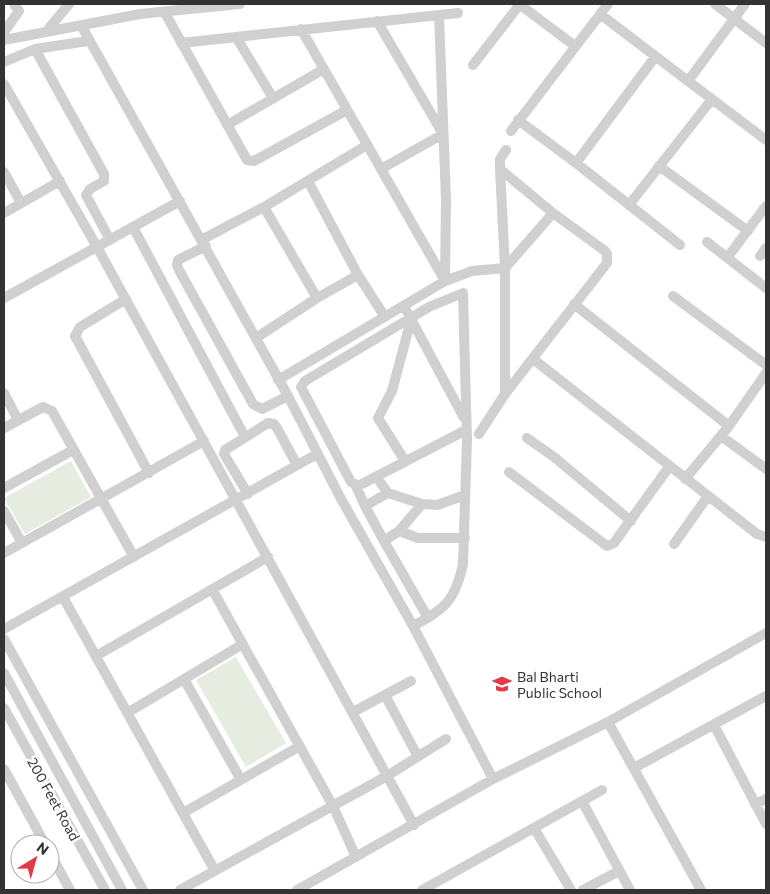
<svg xmlns="http://www.w3.org/2000/svg" width="770" height="894" viewBox="0 0 770 894" font-family="Commissioner,sans-serif">
<style>
.green{fill:#e6ecdf}
.lines{fill:none;stroke-linecap:round;stroke-linejoin:round}
.minor{stroke:#d0d0d0;stroke-width:10}
.labels{text-anchor:middle;dominant-baseline:central;stroke-width:5;stroke-linejoin:round;paint-order:stroke}
.poi-label{font-size:14px;fill:#333;stroke:#fff;text-anchor:start}
.street-label{font-size:14px;fill:#333;stroke:#fff}
</style>
<rect width="100%" height="100%" fill="#fff"/>
<path class="green" d="M71,461L91,497L25,534L4,498Z
M236,657L286,743L246,767L196,680Z"/>
<g class="lines">
<path class="minor" d="M519,4L575,46
M715,4L766,43
M745,4L688,81L766,140
M165,13L247,160L254,161L347,110
M600,14L688,81
M439,15L446,200L445,280
M377,21L443,134L381,169
M81,25L288,396L340,497L413,626L493,779
M301,29L445,281
M4,32L19,11L14,4
M46,32L69,4
M236,37L273,98
M4,40L140,14L240,4
M181,43L458,13
M35,49L104,174V181L90,189L86,195L110,240
M4,62L35,49L88,41
M473,65L520,4
M4,84L97,247L414,825
M518,120L576,163L655,57
M227,125L324,69
M511,131L608,4
M576,163L680,245
M659,166L748,231
M500,169L505,268V394
M4,172L21,203
M308,181L358,275L385,317
M629,205L712,99
M4,213L60,181
M133,227L245,437
M203,239L264,207L367,145
M707,242L766,288
M206,246L178,260L177,265L179,270L253,404L262,409L288,396
M760,256L766,248
M727,258L766,206
M673,296L766,365
M4,298L180,201
M317,298L358,275
M126,299L80,327L75,336L149,473
M574,304L729,426
M404,306L464,418
M256,338L317,298L264,207
M533,359L757,534L766,537
M278,380L445,281L472,271L505,268L553,213
M4,393L18,420
M4,428L43,407L52,411L134,557
M479,434L505,394L607,263V254L605,251L553,213L500,169V159L506,150
M721,436L766,469
M527,438L554,457L631,521
M405,461L378,418L392,391L411,320
M509,472L607,546L614,543L669,467
M377,478L388,493L422,504L437,505L465,495
M685,479L729,426L766,373
M355,484L365,506
M4,488L73,450
M248,494L224,454L225,450L268,423L274,424L277,428L297,465
M422,504L399,531L384,541L428,618
M4,511L22,543
M399,531L418,538H465
M384,541L365,506L388,493
M674,544L708,496
M4,553L204,441
M212,589L333,806L356,857
M63,597L215,871
M413,626C445,609 455,601 463,564L467,440L463,293L429,307L305,381L301,387L351,482L358,486L466,430
M4,629L317,454
M4,639L143,890
M96,656L268,557
M4,673L122,890
M184,679L241,780
M385,695L417,755
M4,708L105,890
M353,712L411,681
M127,713L243,644
M608,722L701,890
M714,725L766,824
M634,768L766,696
M4,769L45,844
M582,801L630,890
M755,804L766,799
M183,813L300,746
M534,828L571,890
M50,853L70,890
M180,890L387,776L446,739
M297,890L493,779L608,722L766,633
M422,890L602,790
M583,890L619,871"/>
</g>
<defs>
<g id="school-bare" transform="scale(1.5)"><path d="M0-5L7-2L0 1L-7-2ZM-4 1L0 2.5L4 1V4Q0 6-4 4Z" fill="#e63946" stroke="#fff" stroke-width="2.5" paint-order="stroke"/></g>
</defs>
<g fill-rule="evenodd">
<use href="#school-bare" x="502" y="684"/>
</g>
<g class="labels">
<g class="poi-label">
<text x="517" y="676">Bal Bharti<tspan x="517" dy="16">Public School</tspan></text>
</g>
<g class="street-label">
<text transform="translate(54 799) rotate(61)">200 Feet Road</text>
</g>
</g>
<rect width="770" height="894" fill="none" stroke="#333333" stroke-width="10"/>
<g transform="translate(35 859) rotate(37)"><circle r="24" fill="#ffffff" stroke="#adadad"/>
<path d="M0-4L9 19L0 12L-9 19Z" fill="#e63946"/>
<text y="-8" font-size="14" font-weight="bold" text-anchor="middle" fill="#333333">N</text>
</g>
</svg>
